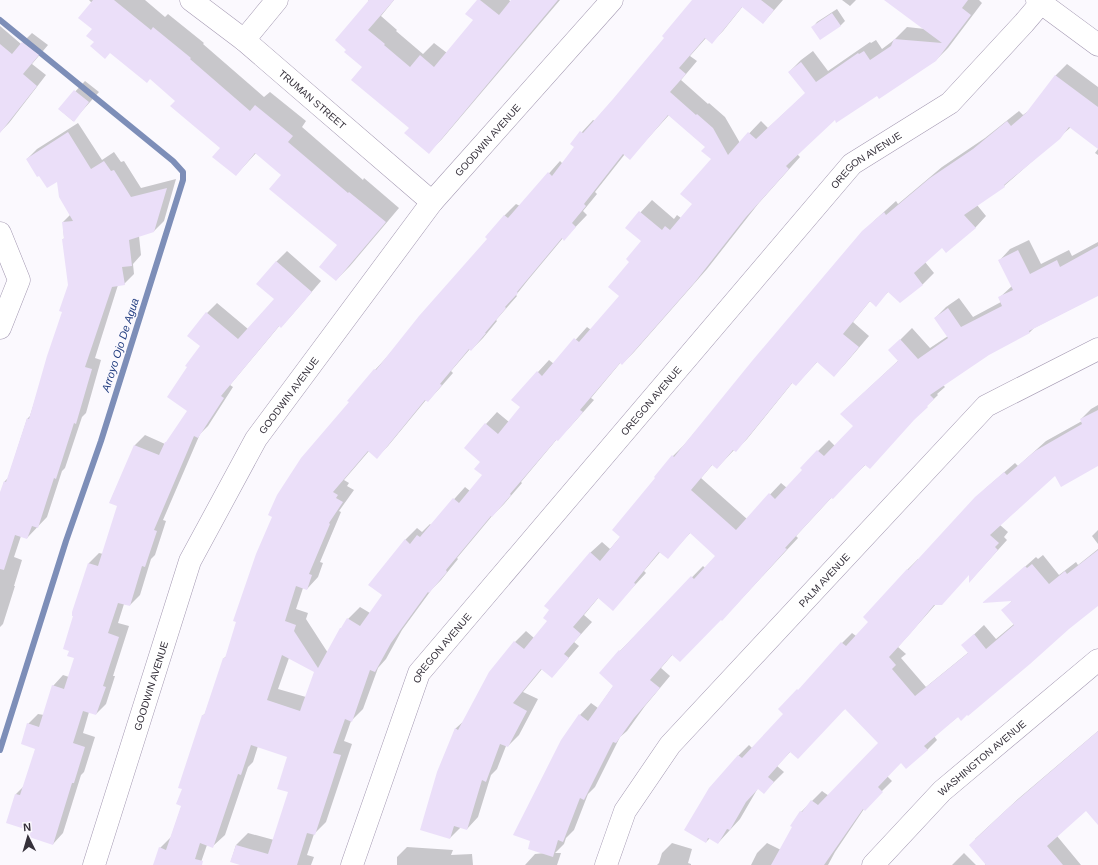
<svg xmlns="http://www.w3.org/2000/svg" width="1098" height="865" viewBox="0 0 1098 865" font-family="Helvetica,sans-serif">
<style>
.shadow{fill:#0003;fill-rule:evenodd}
.lines{fill:none;stroke-linecap:round;stroke-linejoin:round}
.stream{stroke:#7d8eb8;stroke-width:6}
.building{fill:#ebdff9;fill-rule:evenodd}
.minor-casing{stroke:#a499b2;stroke-width:23}
.minor{stroke:#fff;stroke-width:22}
.labels{text-anchor:middle;dominant-baseline:central;stroke-width:3;stroke-linejoin:round;paint-order:stroke}
.street-label{font-size:10px;fill:#35303a;stroke:#fbf9fe}
.water-label{font-size:11px;font-style:italic;fill:#264183;stroke:#fbf9fe}
</style>
<rect width="100%" height="100%" fill="#fbf9fe"/>
<path class="shadow" d="M89,0H145L165,17L168,14L204,43L203,44L264,97L270,92L306,121L302,127L363,180L364,178L399,208L350,266L336,280L338,245L283,175L256,153L236,175L221,148L176,100L150,78L96,42L93,29L92,3Z
M368,0H394L381,16L397,30L396,31L423,54L434,43L447,53L475,20L478,0H509L511,2L513,0H560L442,139L429,152L363,66L369,1Z
M693,0H783L763,23L743,6L723,31L712,42L706,38L690,56L697,61L681,80L708,104L709,103L725,117L740,143L761,121L768,128L806,93L789,72L801,60L813,51L828,71L870,42L871,43L876,40L882,49L894,40L907,27L925,29L901,0H979L982,3L948,48L935,61L835,119L797,154L800,157L758,204L707,269L634,352L622,364L621,362L591,398L594,400L569,428L557,439L521,482L522,483L504,504L492,516L457,558L458,559L441,580L432,589L402,630L386,659L378,668L363,709L351,721L344,741L352,744L326,822L314,834L307,855L314,857L311,865H244L231,861L236,845L248,833L274,840L289,792V756L258,746L253,762L248,767L225,835L213,846L207,845L200,865H154L160,848L171,837L182,805L183,789L203,715L205,714L224,658L227,656L350,402L375,370L386,358L488,239L486,237L505,215L516,204L520,206L560,161L563,164L576,147L571,144L593,120L595,121L666,38ZM669,115L706,147L712,159L693,204L681,218L677,215L674,219L652,200L627,227L642,241L631,262L620,296L591,330L587,327L554,364L549,360L538,372L522,407L509,422L497,412L486,424L481,462L484,475L470,491L465,487L431,525L430,524L422,532L417,528L405,540L384,595L370,613L360,607L348,619L328,653L306,619L308,613L296,609L303,588L307,589L318,577L323,563L320,562L341,512L339,511L354,490L347,486L349,483L344,480L369,451L377,457L388,446L426,400L428,401L439,389L453,373L451,371L470,349L471,350L483,338L497,321L496,320L517,296L516,295L528,280L563,238L564,239L587,215L583,211L597,194L595,192L625,154L630,158ZM289,658L315,671L306,697L278,689Z
M842,0H856L850,6Z
M837,9L845,21L840,26L813,27L817,22Z
M0,26L21,44L32,33L48,45L32,64L46,75L9,123L0,132Z
M1067,64L1098,87V147L1071,127L1004,186L977,205L986,216L975,228L942,247L925,262L934,273L923,284L900,302L889,291L875,305L870,301L853,322L869,336L845,364L834,376L818,361L796,385L793,382L747,439L736,450L735,449L717,468L713,464L701,478L747,519L781,483L787,488L803,470L818,451L829,440L835,446L854,426L841,414L899,360L890,350L912,328L930,348L948,336L935,318L946,307L959,298L973,317L1001,302L999,298L1012,286L999,261L1010,249L1029,240L1041,264L1069,250L1072,256L1098,242V295L1034,328L1030,332L988,354L943,385L945,387L937,394L938,395L832,497L796,536L798,538L733,608L673,654L661,668L670,676L645,706L627,731L620,737L595,787L588,794L574,830L566,838L564,844L555,853H561L557,865H525L535,854L545,853L562,740L580,715L591,703L598,708L614,685L620,651L703,566L705,568L716,556L691,532L668,557L661,551L644,571L646,573L613,609L599,597L584,615L592,622L574,642L579,646L552,677L542,669L523,692L538,699L519,735L508,746H506L497,769L491,775L478,817L467,829L461,827L450,838L455,729L465,720L515,642L526,631L534,638L548,621L590,553L602,542L610,549L621,536L673,456L684,445L875,220L896,201L898,204L942,167L985,138L1019,111L1023,115L1031,109L1055,76Z
M85,81L99,92L73,121L59,109Z
M78,123L102,160L114,152L121,162L124,161L141,188L176,179L164,221L154,231L139,236L141,255L133,264L134,274L124,284L118,285L95,358L101,360L86,413L82,417L65,468L62,471L47,517L27,538L21,536L14,557L22,560L14,586H15L3,624L0,627V495L4,482L8,478L27,419L30,416L63,311L69,285L63,240L64,238L63,222L71,214L58,180L27,159L37,149Z
M1098,149V155L1095,153Z
M287,251L321,281L291,316L281,327L280,325L230,385L233,387L208,426L200,434L163,520L166,521L155,555L151,559L140,595L130,605L124,604L118,623L129,626L113,676H115L106,704L96,714L89,712L83,733L95,737L84,772L81,775L63,833L53,844L32,830L16,794L24,786L36,748L28,724L38,714L44,715L53,686L63,675L69,677L75,658L70,650L75,615L73,612L89,563L99,553L103,554L119,506L110,502L135,445L145,435L165,444L172,436L189,410L207,313L217,303L248,329L275,299L276,262Z
M1098,405V465L1055,475L1000,525L1008,532L1004,537L1007,540L970,581L972,571L936,604L898,647L906,654L901,658L926,687L969,652L963,645L984,625L996,639L1014,624L1003,610L1013,600L985,602L1036,557L1038,559L1043,555L1059,575L1076,562L1078,565L1098,549V604L934,736L937,740L927,750L901,762L887,776L892,781L864,809L835,852L828,865H751L757,853L767,843L781,850L801,812L822,791L829,796L879,743L846,708L791,751L777,766L784,772L764,792L758,788L740,819L718,843L710,838L706,842L710,788L739,755L749,745L753,749L784,714L809,680L842,643L852,633L856,636L870,622L865,617L908,569L918,559L919,560L986,488L1015,463L1018,466L1046,441L1082,421L1081,419L1091,409Z
M1098,530V544L1092,536Z
M1098,731V816L1086,810L1057,836L1081,865H985L986,864L975,839L1018,799Z
M672,843L692,849L688,863L691,864V865H657L659,863L662,853Z
M407,847L453,850L451,855L472,854L473,865H397V857Z
M964,853L976,865H952Z"/>
<g class="lines">
<path class="stream" d="M0,20L173,161L183,172V180L101,441L66,541L0,750"/>
</g>
<path class="building" d="M93,0H114L151,30L153,27L191,58L190,59L250,111L255,105L293,136L288,142L348,193L349,192L386,222L336,281L319,267L337,245L269,189L281,175L255,153L236,176L212,157L220,148L170,106L175,101L150,79L147,83L110,53L105,59L90,46L94,42L86,36L92,29L78,18Z
M369,0H394L368,30L385,44L384,45L410,67L420,55L434,67L473,20L465,14L477,0H480L499,15L511,0H558L429,154L404,133L409,128L351,80L362,67L344,52L346,50L335,40Z
M692,0H761L774,10L763,24L742,7L712,44L705,38L679,68L686,74L670,92L696,115L697,114L713,128L728,155L748,132L756,139L805,93L788,72L801,62L816,82L858,53L859,54L864,51L870,60L891,46L894,39L942,43L884,0H968L962,8L971,15L936,61L879,99L877,96L836,123L835,120L786,166L789,169L746,217L695,282L622,365L620,363L580,410L583,412L558,441L556,440L510,494L511,495L492,517L491,516L446,570L447,572L429,593L428,592L391,643L375,672L370,670L352,722L345,719L333,753L341,755L332,783L315,835L307,833L297,865H240L230,862L236,845L268,854L288,792L277,789L287,757L251,745L241,775L238,774L213,848L200,843L195,859L203,861L202,865H153L159,847L166,850L181,806L176,804L182,789L178,788L202,715H204L223,658H225L236,622L233,621L256,554L272,517L268,515L277,495L301,458L349,402L347,401L374,369L376,370L419,316L487,239L485,237L504,215L508,218L548,172L552,176L574,147L570,144L580,131L583,133L613,99L664,38L662,36ZM668,115L705,147L701,151L711,159L680,194L692,204L670,230L665,226L662,230L639,211L625,228L641,241L626,259L629,262L608,287L619,296L579,342L574,338L542,376L537,371L511,400L520,407L498,434L485,423L464,448L480,462L474,469L482,475L459,503L453,498L420,537L417,535L410,544L405,539L368,585L382,595L360,626L347,618L341,628H340L318,668L294,631L296,625L285,621L296,586L307,590L312,575L309,574L330,524L329,523L343,502L336,498L338,495L333,492L368,451L377,459L425,400L428,402L442,385L440,384L469,349L471,351L486,333H485L506,308L505,307L518,293L517,292L562,238L564,241L576,227L572,223L586,206L584,204L623,154L630,160ZM282,655L314,672L300,711L267,700Z
M832,13L841,26L820,40L811,27Z
M22,42L39,55L23,74L37,86L0,133V44L12,54Z
M1055,75L1098,107V149L1069,127L1060,139L1004,185L1005,187L964,215L976,228L946,253L942,248L914,273L923,285L900,303L888,292L876,307L870,301L843,334L859,347L834,377L817,362L796,386L792,383L736,452L733,450L717,469L712,465L691,490L736,530L769,493L775,499L802,470L800,468L817,450L824,456L853,426L840,414L898,361L888,350L900,339L918,359L948,338L934,318L948,308L961,327L1002,306L998,297L1013,290L998,260L1018,250L1030,274L1057,260L1060,267L1098,246V296L1029,331L1030,333L989,355L930,395L934,399L927,406L928,407L914,420L870,469L865,465L833,499L831,498L785,548L787,549L722,621L721,620L680,662L672,655L650,680L660,688L634,718L616,743L613,742L584,800L580,798L563,842L558,840L553,857L528,849L530,841L513,835L561,740L579,714L588,721L613,686L599,673L619,650L620,651L691,576L694,579L715,556L690,533L668,559L659,552L634,583L636,584L613,611L598,598L573,627L581,634L564,654L569,658L552,678L541,669L513,703L527,711L508,747L500,744L486,782L482,780L467,830L454,826L450,839L420,830L437,772L455,728L458,730L489,672L514,641L524,649L547,621L543,618L549,610L544,606L590,552L600,561L620,537L612,530L655,478L654,477L672,455L674,457L752,361L862,231L884,212L886,215L930,178L973,149L1007,121L1011,126L1026,113Z
M74,90L89,102L74,122L58,109Z
M68,132L91,169L104,161L111,171L114,170L131,197L167,188L154,232L129,240L132,266L122,267L125,285L112,287L85,367L92,369L76,424L74,423L56,479L54,478L38,528L32,526L27,539L15,535L4,570L0,569V492L4,481L6,482L27,418L29,419L47,356L62,312L59,311L68,285L62,239H64L62,222L73,221L59,197L57,182L47,188L39,176L37,177L26,159Z
M276,261L312,292L281,328L279,326L221,396L224,398L198,438L194,436L154,530L157,531L145,567L142,566L130,606L118,603L108,633L119,637L103,686L106,687L96,715L83,711L73,743L85,747L74,783H72L53,845L29,837L31,831L6,823L15,794L20,795L35,749L21,744L27,723L39,727L52,685L64,689L74,658L67,656L69,651L63,649L73,616H72V612L88,563L98,566L117,506L109,503L134,445L159,455L165,442H166L187,411L167,397L187,367L185,366L200,346L187,336L206,312L238,339L274,299L256,284Z
M1098,410V466L1061,487L1055,476L990,535L999,543L995,547L998,550L969,583V575L942,605H934L911,633L889,657L896,665L892,669L915,696L968,653L961,645L974,634L986,649L1014,625L1001,610L1012,601L982,603L1025,566L1027,568L1032,564L1049,584L1065,571L1067,574L1098,550V606L1069,629L1030,664L968,716L967,715L961,721L958,717L924,746L928,750L906,769L901,763L878,787L883,792L865,811L863,809L824,865H771L792,827L790,826L800,811L802,812L811,800L818,805L878,743L845,709L798,759L790,752L768,777L774,782L764,794L758,789L746,802L730,830L727,829L718,844L708,838L706,843L684,830L709,788L738,755L742,758L783,714L778,709L797,689L798,690L841,642L846,646L868,622L863,617L907,569L908,570L975,497L1004,472L1007,475L1035,451L1082,424L1080,419Z
M1098,731V825L1086,811L1047,846L1063,865H986L969,845L1007,809Z"/>
<g class="lines">
<g class="minor-casing">
<g id="minor">
<path id="s1" d="M191,0L244,40L432,202"/>
<path d="M1037,0L1098,45"/>
<path d="M244,40L277,0"/>
<path d="M0,233L19,280L0,328"/>
<path id="s2" d="M94,865L190,561L256,439L432,202L612,0"/>
<path id="s3" d="M352,865L419,673L852,164L950,103L1024,23L1041,3"/>
<path id="s4" d="M606,865L625,811L670,745L986,406L1098,349"/>
<path id="s5" d="M873,865L942,791L1098,660"/>
</g>
</g>
<use href="#minor" class="minor"/>
</g>
<g class="labels">
<g class="street-label">
<text stroke="none"><textPath href="#s1" startOffset="157">TRUMAN STREET</textPath></text>
<text stroke="none"><textPath href="#s2" startOffset="836">GOODWIN AVENUE</textPath></text>
<text stroke="none"><textPath href="#s3" startOffset="885">OREGON AVENUE</textPath></text>
<text stroke="none"><textPath href="#s2" startOffset="512">GOODWIN AVENUE</textPath></text>
<text stroke="none"><textPath href="#s3" startOffset="561">OREGON AVENUE</textPath></text>
<text stroke="none"><textPath href="#s4" startOffset="363">PALM AVENUE</textPath></text>
<text stroke="none"><textPath href="#s3" startOffset="237">OREGON AVENUE</textPath></text>
<text stroke="none"><textPath href="#s2" startOffset="188">GOODWIN AVENUE</textPath></text>
<text stroke="none"><textPath href="#s5" startOffset="153">WASHINGTON AVENUE</textPath></text>
</g>
<g class="water-label">
<text transform="translate(120 345) rotate(-72)">Arroyo Ojo De Agua</text>
</g>
</g>
<g transform="translate(28 837) rotate(355)" stroke="#fbf9fe" stroke-width="3" paint-order="stroke">
<path d="M0-3L7 15L0 10L-7 15Z" fill="#35303a"/>
<text y="-6" font-size="11" font-weight="bold" text-anchor="middle" fill="#35303a">N</text>
</g>
</svg>
